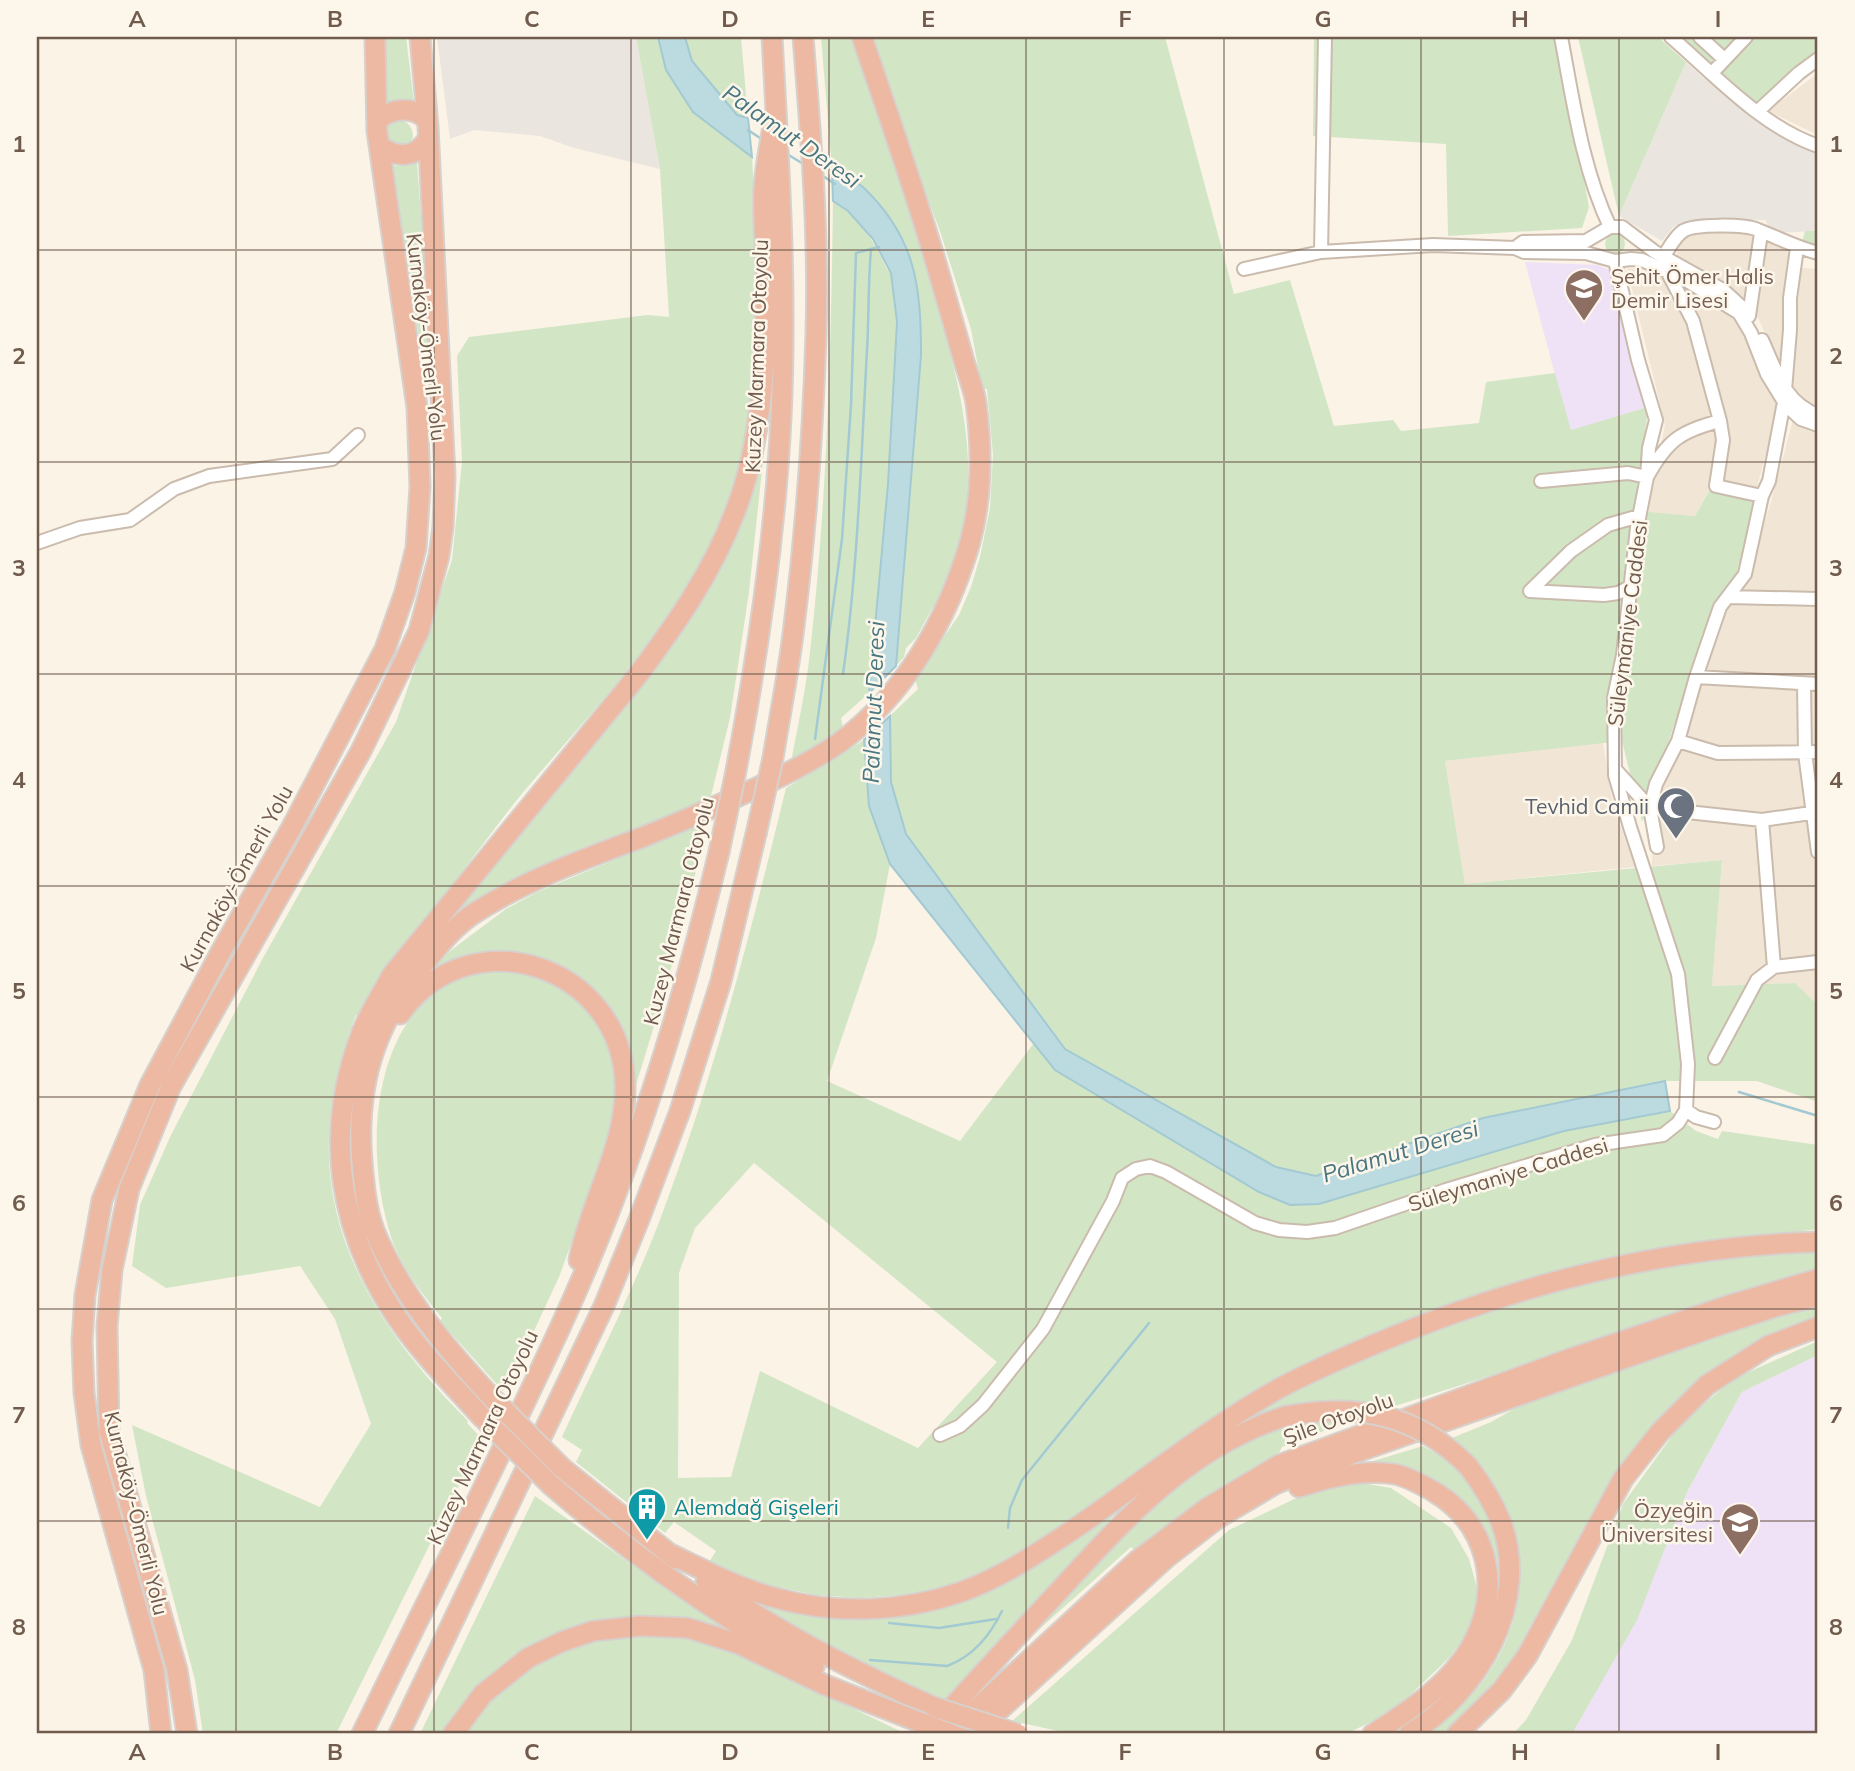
<svg xmlns="http://www.w3.org/2000/svg" width="1855" height="1771" viewBox="0 0 1855 1771" font-family="Mulish,sans-serif">
<style>
.residential{fill:#f1e5d5}
.industrial{fill:#eae5df}
.education{fill:#f0e2f6}
.green{fill:#d2e6c6;fill-rule:evenodd}
.water{fill:#bcdbe1;stroke:#a3c9d2;stroke-width:2}
.lines{fill:none;stroke-linecap:round;stroke-linejoin:round}
.stream{stroke:#a3c9d2;stroke-width:2.5}
.minor-casing{stroke:#cabbad;stroke-width:16}
.highway-casing{stroke:#d7d1cd;stroke-width:23}
.minor{stroke:#fff;stroke-width:12}
.highway{stroke:#eeb9a2;stroke-width:19}
.highway-bridge-casing{stroke:#d7d1cd;stroke-width:23;stroke-linecap:butt}
.highway-bridge{stroke:#eeb9a2;stroke-width:19}
.grid{fill:none;stroke:#705b4d;stroke-width:2;stroke-opacity:0.55}
.labels{text-anchor:middle;dominant-baseline:central;stroke-width:5;stroke-linejoin:round;paint-order:stroke}
.education-label{font-size:21px;fill:#785e54;stroke:#fdf7eb;text-anchor:start}
.street-label{font-size:21px;fill:#705b4d;stroke:#fdf7eb}
.worship-label{font-size:21px;fill:#5b616d;stroke:#fdf7eb;text-anchor:end}
.culture-label{font-size:21px;fill:#0d838f;stroke:#fdf7eb;text-anchor:start}
.water-label{font-size:23px;font-style:italic;fill:#497681;stroke:#fdf7eb}
.neatline{fill:none;stroke:#705b4d;stroke-width:2.5}
.grid-label{font-size:23px;text-anchor:middle;font-weight:bold;fill:#705b4d}
</style>
<rect width="100%" height="100%" fill="#faf3e6"/>
<path class="residential" d="M1818,73V135L1768,111Z
M1752,230L1760,240L1791,244L1786,267L1818,269V407L1808,405L1787,382L1751,302L1677,255L1678,243L1692,233Z
M1627,268L1656,272L1730,312L1746,327L1778,409L1756,491L1715,478L1695,516L1649,513V504L1665,425Z
M1793,420L1809,431L1818,432V1005L1795,983L1712,986L1722,860L1652,866V825L1715,619L1742,591L1771,502Z
M1603,742L1613,805L1635,867L1465,884L1445,761Z"/>
<path class="industrial" d="M437,37H636L660,169L574,148L540,136L474,130L450,139Z
M1686,62L1702,77L1790,141L1818,151V231L1773,233L1765,220L1701,221L1674,226L1662,241L1619,216Z"/>
<path class="education" d="M1525,262L1598,265L1613,272L1648,407L1570,431Z
M1818,1355V1734H1572L1592,1699L1687,1492L1742,1392Z"/>
<path class="green" d="M383,37H406L414,103L382,107Z
M636,37H658L666,70L693,112L752,157C758,261 765,371 737,472C702,598 607,694 525,790C500,820 478,852 454,882C432,910 409,936 388,965C376,980 368,998 358,1015H356C290,1180 350,1302 468,1421L467,1423L482,1439L336,1734H203L195,1680L146,1496L132,1425L320,1507L371,1424L335,1319L300,1266L166,1288L132,1266L140,1205L171,1135L264,956L396,722L452,560L462,462L457,356L469,337L648,315L669,317L660,169Z
M685,37H741L748,118L737,115L692,61Z
M821,37H852C879,120 907,202 931,286C951,355 974,427 967,500C963,538 951,573 937,608L933,607L916,638L906,648L904,657L896,666L921,355L905,243L885,213L863,186L832,169Z
M871,37H1165L1234,294L1290,280L1334,426L1393,420L1401,431L1479,423L1486,382L1555,373L1571,430L1648,407L1636,511L1695,516L1710,489L1757,500L1734,582L1713,607L1642,822L1622,741L1445,761L1465,884L1722,860L1712,986L1795,983L1818,1005V1102L1757,1081H1665L1483,1118L1316,1176L1276,1167L1065,1049L906,834L891,782L890,716L918,689L915,679L959,615L971,587L980,557L990,508L993,455L987,389L982,388L971,329L940,231L896,116Z
M1314,37H1558L1589,207L1582,228L1448,236L1446,144L1313,136Z
M1578,37H1658L1686,62L1619,216Z
M1681,37H1818V58L1758,104Z
M400,120C409,122 413,128 413,137L408,146L388,143C386,131 385,122 400,120Z
M417,163L438,441L388,167Z
M833,201C860,218 874,241 887,269L891,273L897,322L895,369L888,484L869,693L841,718L843,728L791,762C798,725 806,689 810,652C827,502 831,351 833,201Z
M1805,231H1818V256L1799,254Z
M1605 244a10 10 0 1 1 20 0a10 10 0 1 1-20 0Z
M764,451L749,592L730,718L710,800L613,839V836C545,861 495,884 439,930L665,654L708,592L730,549L749,501Z
M864,740L869,806L890,864L876,938L827,1081L960,1141L1034,1043L1055,1070L1259,1192L1290,1205L1564,1131L1670,1111L1696,1131L1718,1139L1722,1131L1818,1145V1229L1686,1246L1413,1320L1294,1369L1237,1403L1050,1535L978,1575L942,1588L902,1597V1595L859,1598L816,1595L764,1584L708,1564L716,1551L674,1522L665,1533L576,1462L582,1450L562,1437C594,1367 630,1297 658,1225C712,1083 750,936 786,788ZM754,1163L997,1362L918,1448L760,1371L731,1477L678,1478L679,1273L695,1228Z
M706,822C688,918 659,1011 630,1104L624,1047L539,961L423,980L450,951L506,909L537,892Z
M505,970L525,973L563,988L595,1018L615,1059L616,1107L610,1136L559,1277L520,1361L516,1360L503,1391L440,1321L442,1318C422,1294 401,1267 391,1237C368,1164 368,1055 427,999C432,995 437,988 442,985C461,974 484,973 505,970Z
M1801,1251H1818V1272L1605,1336L1502,1372L1392,1407L1356,1401L1307,1402L1228,1428L1113,1516L1031,1607L1030,1606L948,1701L936,1696L934,1699L847,1656L748,1601L795,1613L837,1618L881,1616L981,1592L1018,1576L1063,1546L1228,1428L1312,1380L1400,1342L1511,1303L1558,1289L1690,1263Z
M1818,1305V1321L1722,1365L1564,1571L1509,1669L1462,1719L1443,1734H1429C1478,1696 1510,1655 1519,1593H1517C1523,1518 1502,1490 1452,1438L1491,1422L1521,1405L1743,1328Z
M1818,1341V1355L1742,1392L1687,1492L1637,1620L1572,1734H1513L1526,1720L1572,1640L1623,1504L1680,1425L1733,1379Z
M1325,1419L1350,1421L1282,1447L1278,1455L1214,1491L1174,1519L1136,1551L1131,1547L1016,1650C1082,1576 1162,1477 1254,1438C1264,1434 1274,1427 1284,1425C1296,1423 1312,1422 1325,1419Z
M1423,1446C1435,1453 1452,1461 1460,1470C1483,1496 1494,1528 1500,1561L1498,1563C1482,1517 1462,1494 1419,1472L1417,1475L1360,1465Z
M1362,1483L1391,1488L1451,1528L1469,1559L1478,1591L1474,1625L1449,1658L1405,1700L1381,1717L1346,1734H1072L1012,1721L1229,1530L1305,1494Z
M535,1496L638,1569L745,1640L578,1630L446,1734H420Z
M634,1634L673,1636L707,1643L765,1666L906,1734H463C492,1690 540,1654 591,1641C605,1637 620,1636 634,1634Z"/>
<path class="water" d="M658,37H685L692,61L737,115L748,118L752,157L693,112L666,70Z
M832,169C842,175 856,180 864,188C916,238 921,287 921,355L896,666L869,693L888,484L897,322L891,273L873,239L848,211L833,201Z
M890,716L891,782L906,834L1065,1049L1276,1167L1316,1176L1483,1118L1665,1081L1670,1111L1564,1131L1319,1204L1290,1205L1259,1192L1055,1070L890,864L869,806L864,740Z"/>
<g class="lines">
<path class="stream" d="M748,130L763,140
M787,154L805,165
M820,174L835,184
M843,674C858,567 861,459 867,350C869,317 868,283 871,249L879,247
M815,739L842,539L851,405L856,253L871,249
M1739,1092L1818,1116
M1008,1528L1010,1508L1022,1480L1149,1323
M889,1623L939,1628L996,1619
M870,1660L947,1666C974,1656 990,1635 1002,1611"/>
<g class="minor-casing">
<path id="minor" d="M1561,37C1573,100 1582,168 1610,227
M1671,37C1716,76 1761,126 1818,146
M1700,37L1724,59
M1712,73L1746,37
M1757,112L1799,73L1818,59
M1515,248L1523,242L1586,241L1610,227H1622L1655,252L1723,290L1747,312
M1321,252L1325,37
M1663,257C1669,249 1674,237 1683,231C1694,224 1745,224 1758,230C1779,238 1795,247 1818,253
M1244,269L1321,252L1433,245L1515,248L1524,252L1586,253L1615,261L1631,259L1642,260L1684,279L1739,313L1751,333L1767,374L1786,405L1801,419L1818,425
M1667,271L1693,321L1720,421L1723,440L1716,486L1762,496
M1749,316L1761,233
M1762,340C1776,370 1784,403 1818,415
M1541,481L1628,473L1647,477C1667,441 1680,431 1720,421
M37,543L80,528L130,520L174,489L209,476L332,459L358,435
M1530,591L1571,551L1608,525L1639,516
M1530,591L1604,595L1618,593L1632,586
M1728,597L1818,599
M1696,677L1818,684
M1804,684L1805,753L1818,852
M1678,741L1718,753L1818,752
M1615,769L1650,808
M1650,808L1762,820L1818,812
M1762,820L1774,967
M1657,847L1650,808L1656,784L1678,741L1696,677L1720,607L1745,574L1762,496L1769,481L1784,402L1790,330V298L1797,248
M1715,1058L1757,980L1774,967L1818,962
M1686,1110L1696,1117L1714,1122
M940,1435L960,1426L983,1405L1043,1329L1113,1201L1122,1178L1136,1169L1150,1166L1166,1172L1255,1223L1279,1230L1307,1232L1335,1228L1446,1190L1595,1145L1663,1135L1678,1123L1686,1110L1688,1064L1678,974L1630,827L1615,775L1614,698L1623,655L1637,528L1647,477L1649,448L1656,420L1638,360L1615,261"/>
</g>
<g class="highway-casing">
<path id="highway" d="M377,121C390,108 414,105 427,120
M379,145C396,159 416,158 428,139
M773,758C780,714 789,670 794,626C806,530 813,432 816,334C819,235 811,136 803,37
M734,781C757,661 775,540 781,418C787,291 779,164 772,37
M400,1014C470,915 623,965 625,1086C626,1146 590,1202 579,1260
M494,1400C446,1348 401,1296 374,1230C366,1208 364,1185 362,1162C355,1078 378,1017 432,954C444,939 460,922 476,912C528,879 586,858 643,837C678,823 713,808 747,792C779,778 810,763 839,743C905,695 948,619 970,542C982,498 982,448 976,403C974,389 968,375 964,361C956,333 948,305 940,277C917,196 889,117 862,37
M481,1416C453,1385 422,1354 398,1319C338,1230 323,1133 362,1032C370,1012 382,994 392,975L638,675C676,624 712,573 735,512C763,441 766,353 766,277C766,247 762,217 764,187C766,161 772,134 776,109
M562,1468L676,1559
M551,1485C610,1536 673,1583 739,1625C763,1641 789,1653 814,1667
M1299,1487C1330,1477 1362,1469 1394,1474C1407,1476 1422,1485 1433,1491C1490,1525 1502,1589 1472,1645C1450,1685 1410,1710 1373,1734
M666,1552C702,1569 737,1588 776,1598C836,1615 903,1612 961,1592C1001,1578 1036,1554 1071,1531C1140,1484 1205,1430 1278,1389C1309,1372 1342,1358 1375,1344C1514,1285 1666,1246 1818,1242
M706,1581C776,1632 856,1672 934,1707
M939,1722C978,1678 1018,1635 1058,1592C1125,1519 1188,1447 1286,1416
M161,1734L154,1670L91,1445L84,1393L82,1341L85,1295L102,1200L150,1085L222,950L292,827L385,649L405,592L416,548L420,487L417,407L377,131L375,37
M187,1734L177,1670L109,1431L107,1326L112,1270L129,1189L171,1086L361,751L419,631L439,556L443,527L445,476L428,127L420,37
M362,1734C429,1596 500,1459 564,1319C632,1170 681,1011 719,852
M399,1734L604,1306L640,1217L680,1111L721,981L756,834
M453,1734L483,1694L528,1658L561,1642L593,1631L640,1626L688,1628L739,1644L825,1685L904,1716
M949,1734L1138,1560L1207,1508L1279,1465L1569,1359L1733,1304L1818,1279
M973,1734L1166,1558L1218,1518L1275,1484L1337,1459L1711,1328L1778,1306L1818,1296
M1409,1734C1478,1693 1531,1603 1501,1522C1493,1502 1481,1483 1468,1466
M1457,1734L1502,1690L1527,1656L1623,1479L1660,1432L1707,1385L1768,1346L1818,1327"/>
</g>
<use href="#minor" class="minor"/>
<use href="#highway" class="highway"/>
<g class="highway-bridge-casing">
<path id="highway-bridge" d="M756,834L773,758
M719,852L734,781
M494,1400L562,1468
M481,1416L551,1485
M1286,1416C1357,1403 1415,1413 1468,1466
M934,1707L1018,1734
M904,1716L951,1734"/>
</g>
<use href="#highway-bridge" class="highway-bridge"/>
</g>
<path class="grid" d="M236,37V1734M434,37V1734M631,37V1734M829,37V1734M1026,37V1734M1224,37V1734M1421,37V1734M1619,37V1734M37,250H1818M37,462H1818M37,674H1818M37,886H1818M37,1097H1818M37,1309H1818M37,1521H1818"/>
<defs>
<g id="school-pin" transform="scale(2.0125)"><path d="M0 17L-7.5 6A9.5 9.5 0 1 1 7.5 6Z" fill="#8d6e63" stroke="#fdf7eb"/><path d="M0-5L7-2L0 1L-7-2ZM-4 1L0 2.5L4 1V4Q0 6-4 4Z" fill="#fff"/></g>
<g id="mosque-pin" transform="scale(2.0125)"><path d="M0 17L-7.5 6A9.5 9.5 0 1 1 7.5 6Z" fill="#6b7280" stroke="#fdf7eb"/><path d="M3.5-4.9A6 6 0 1 0 3.5 4.9A5 5 0 1 1 3.5-4.9Z" fill="#fff"/></g>
<g id="building-pin" transform="scale(2.0125)"><path d="M0 17L-7.5 6A9.5 9.5 0 1 1 7.5 6Z" fill="#0f9aa8" stroke="#fdf7eb"/><path d="M-4-6H4V6H1V3H-1V6H-4ZM-2.5-4.3h1.7v1.8h-1.7ZM.8-4.3h1.7v1.8H.8ZM-2.5-1h1.7V.8h-1.7ZM.8-1h1.7V.8H.8Z" fill="#fff"/></g>
<g id="university-pin" transform="scale(2.0125)"><path d="M0 17L-7.5 6A9.5 9.5 0 1 1 7.5 6Z" fill="#8d6e63" stroke="#fdf7eb"/><path d="M0-5L7-2L0 1L-7-2ZM-4 1L0 2.5L4 1V4Q0 6-4 4Z" fill="#fff"/></g>
</defs>
<g fill-rule="evenodd">
<use href="#school-pin" x="1584" y="288"/>
<use href="#mosque-pin" x="1676" y="806"/>
<use href="#building-pin" x="647" y="1507"/>
<use href="#university-pin" x="1740" y="1522"/>
</g>
<g class="labels">
<g class="education-label">
<text x="1611" y="276">Şehit Ömer Halis<tspan x="1611" dy="24">Demir Lisesi</tspan></text>
<text x="1713" y="1510" text-anchor="end">Özyeğin<tspan x="1713" dy="24">Üniversitesi</tspan></text>
</g>
<g class="street-label">
<text transform="translate(427 337) rotate(83)">Kurnaköy-Ömerli Yolu</text>
<text transform="translate(756 356) rotate(-88)">Kuzey Marmara Otoyolu</text>
<text transform="translate(1627 623) rotate(-83)">Süleymaniye Caddesi</text>
<text transform="translate(236 878) rotate(-61)">Kurnaköy-Ömerli Yolu</text>
<text transform="translate(678 911) rotate(-76)">Kuzey Marmara Otoyolu</text>
<text transform="translate(1508 1174) rotate(-17)">Süleymaniye Caddesi</text>
<text transform="translate(1338 1418) rotate(-20)">Şile Otoyolu</text>
<text transform="translate(482 1437) rotate(-65)">Kuzey Marmara Otoyolu</text>
<text transform="translate(137 1513) rotate(76)">Kurnaköy-Ömerli Yolu</text>
</g>
<g class="worship-label">
<text x="1649" y="806">Tevhid Camii</text>
</g>
<g class="culture-label">
<text x="674" y="1507">Alemdağ Gişeleri</text>
</g>
<g class="water-label">
<text transform="translate(792 136) rotate(35)">Palamut Deresi</text>
<text transform="translate(873 702) rotate(-88)">Palamut Deresi</text>
<text transform="translate(1400 1151) rotate(-17)">Palamut Deresi</text>
</g>
</g>
<rect width="1855" height="1771" fill="none" stroke="#fdf7eb" stroke-width="77"/>
<rect x="38" y="38" width="1778" height="1694" class="neatline"/>
<g class="grid-label">
<text x="137" y="27">A</text>
<text x="335" y="27">B</text>
<text x="532" y="27">C</text>
<text x="730" y="27">D</text>
<text x="928" y="27">E</text>
<text x="1125" y="27">F</text>
<text x="1323" y="27">G</text>
<text x="1520" y="27">H</text>
<text x="1718" y="27">I</text>
<text x="19" y="152">1</text>
<text x="1836" y="152">1</text>
<text x="19" y="364">2</text>
<text x="1836" y="364">2</text>
<text x="19" y="576">3</text>
<text x="1836" y="576">3</text>
<text x="19" y="788">4</text>
<text x="1836" y="788">4</text>
<text x="19" y="999">5</text>
<text x="1836" y="999">5</text>
<text x="19" y="1211">6</text>
<text x="1836" y="1211">6</text>
<text x="19" y="1423">7</text>
<text x="1836" y="1423">7</text>
<text x="19" y="1635">8</text>
<text x="1836" y="1635">8</text>
<text x="137" y="1760">A</text>
<text x="335" y="1760">B</text>
<text x="532" y="1760">C</text>
<text x="730" y="1760">D</text>
<text x="928" y="1760">E</text>
<text x="1125" y="1760">F</text>
<text x="1323" y="1760">G</text>
<text x="1520" y="1760">H</text>
<text x="1718" y="1760">I</text>
</g>
</svg>
